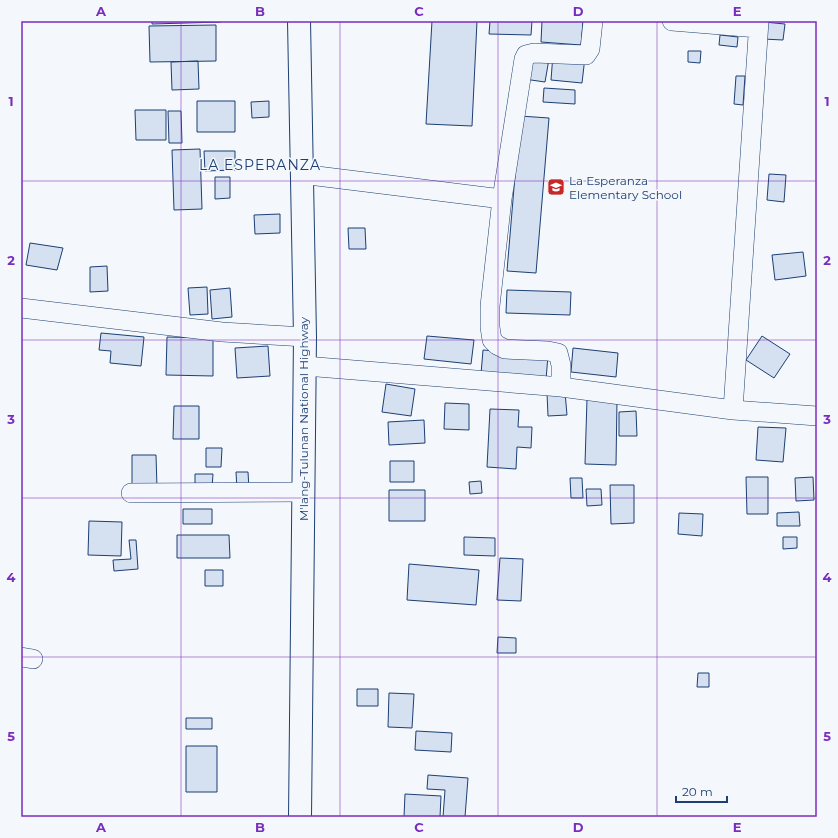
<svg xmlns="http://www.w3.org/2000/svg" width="838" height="838" viewBox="0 0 838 838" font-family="Montserrat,sans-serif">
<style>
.building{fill:#d5e0f0;stroke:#1d3f73}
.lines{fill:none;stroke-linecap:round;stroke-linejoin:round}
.minor-casing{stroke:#1d3f73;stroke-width:20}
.highway-casing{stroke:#1d3f73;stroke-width:24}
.minor{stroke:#f4f7fb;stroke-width:19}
.highway{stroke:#f4f7fb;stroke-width:22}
.grid{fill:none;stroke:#7b2cbf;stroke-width:1;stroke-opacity:0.55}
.labels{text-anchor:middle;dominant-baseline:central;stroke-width:3;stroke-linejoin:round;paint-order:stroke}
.poi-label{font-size:12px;fill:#1d3f73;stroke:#f4f7fb;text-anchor:start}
.street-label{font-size:12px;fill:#1d3f73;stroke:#f4f7fb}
.quarter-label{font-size:14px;letter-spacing:1px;fill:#1d3f73;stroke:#f4f7fb}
.neatline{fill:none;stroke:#7b2cbf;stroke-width:1.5}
.grid-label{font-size:13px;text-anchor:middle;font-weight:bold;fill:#7b2cbf}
</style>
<rect width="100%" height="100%" fill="#f4f7fb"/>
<path class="building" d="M152,21H221V22L152,24Z
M432,21H477L472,126L426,124Z
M490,21H532L531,35L489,34Z
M542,21H583L581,45L541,42Z
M764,22L785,24L783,40L763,39Z
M216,25V61L150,62L149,26Z
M720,35L738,37L737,47L719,45Z
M688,51H701L700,63L688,62Z
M553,54L585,57L582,83L551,80Z
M528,56L549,59L545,82L524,79Z
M198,61L199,89L172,90L171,62Z
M736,76H745L743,105L734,104Z
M544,88L575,90V104L543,102Z
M197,101H235V132H197Z
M269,101V117L252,118L251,102Z
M135,110H166V140H136Z
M168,111H181L182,143H169Z
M520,116L549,118L536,273L507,271Z
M200,149L202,209L174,210L172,150Z
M204,151H235V170L205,171Z
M769,174L786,175L784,202L767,200Z
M215,177H230V198L215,199Z
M280,214V233L255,234L254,215Z
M348,228H365L366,249H349Z
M30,243L63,248L57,270L26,265Z
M803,252L806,276L775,280L772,255Z
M107,266L108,291L90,292V267Z
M207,287L208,314L190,315L188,288Z
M230,288L232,317L212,319L210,290Z
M507,290L571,292L570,315L506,313Z
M101,333L144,337L141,366L110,363L111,351L99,350Z
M427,336L474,340L471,364L424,359Z
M762,336L790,354L774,378L746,360Z
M167,337L213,338V376L166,375Z
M268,346L270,376L237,378L235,348Z
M573,348L618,353L616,377L571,372Z
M483,350L548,355L546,380L481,374Z
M386,384L415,389L411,416L382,412Z
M565,392L567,415L548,416L547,393Z
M587,399L617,400L616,465L585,464Z
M445,403L469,404V430L444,429Z
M174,406H199V439H173Z
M490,409L519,410L518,427H532L531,448L517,447L516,469L487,467Z
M636,411L637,436H619V412Z
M424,420L425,443L389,445L388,422Z
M758,427L786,428L783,462L756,460Z
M206,448H222L221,467H206Z
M132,455H156L157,488H132Z
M390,461H414V482H390Z
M236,472H248L249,489L237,490Z
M195,474H213L212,488H195Z
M746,477H768V514H747Z
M813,477L814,500L796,501L795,478Z
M570,478H582L583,498H571Z
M481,481L482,493L470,494L469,482Z
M610,485H634V523L611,524Z
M586,489H601L602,505L587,506Z
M389,490H425V521H389Z
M183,509H212V524H183Z
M799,512L800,526H777V513Z
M679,513L703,514L702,536L678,534Z
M89,521L122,522L121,556L88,555Z
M177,535H229L230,558H177Z
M464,537L495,538V556L464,555Z
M783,537H797V548L783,549Z
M129,540H136L138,569L114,571L113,560L131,559Z
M500,558L523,559L521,601L497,600Z
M409,564L479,570L476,605L407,600Z
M205,570H223V586H205Z
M498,637L516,638V653H497Z
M698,673H709V687H697Z
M357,689H378V706H357Z
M389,693L414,694L412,728L388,727Z
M186,718H212V729H186Z
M416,731L452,733L451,752L415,750Z
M186,746H217V792H186Z
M428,775L468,778L465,817H443L445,790L427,789Z
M405,794L441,796L440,817H404Z"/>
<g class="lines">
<g class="minor-casing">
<path id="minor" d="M672,21L758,28
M301,174L502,199
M21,308L222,332L305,337
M305,366L561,387L733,410L817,416
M561,387V365L558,353L548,351L505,349L497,345L492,340L490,327V306L502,199L524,59L526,55L534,53L586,55L590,49L593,21
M733,410L759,21
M131,493L303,492
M21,657L33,659"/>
</g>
<g class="highway-casing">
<path id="highway" d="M299,21L305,337L300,817"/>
</g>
<use href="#minor" class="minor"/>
<use href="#highway" class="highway"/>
</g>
<path class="grid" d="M181,21V817M340,21V817M498,21V817M657,21V817M21,181H817M21,340H817M21,498H817M21,657H817"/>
<defs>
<g id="school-square" transform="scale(0.9)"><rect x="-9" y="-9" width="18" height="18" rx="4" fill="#c62828" stroke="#f4f7fb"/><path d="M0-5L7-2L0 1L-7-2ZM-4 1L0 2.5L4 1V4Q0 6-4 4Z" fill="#fff"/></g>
</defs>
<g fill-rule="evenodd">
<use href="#school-square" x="556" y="187"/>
</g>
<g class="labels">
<g class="poi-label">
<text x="569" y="180">La Esperanza<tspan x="569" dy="14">Elementary School</tspan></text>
</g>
<g class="street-label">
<text transform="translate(303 419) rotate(-90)">M'lang-Tulunan National Highway</text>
</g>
<g class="quarter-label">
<text x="260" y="165">LA ESPERANZA</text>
</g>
</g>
<rect width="838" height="838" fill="none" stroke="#f4f7fb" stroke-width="44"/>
<path d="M676 796v6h51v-6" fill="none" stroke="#1d3f73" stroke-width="2"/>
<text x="682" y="796" font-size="12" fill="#1d3f73" stroke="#f4f7fb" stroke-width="3" paint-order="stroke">20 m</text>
<rect x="22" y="22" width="794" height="794" class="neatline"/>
<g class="grid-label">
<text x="101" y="16">A</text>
<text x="260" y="16">B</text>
<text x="419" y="16">C</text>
<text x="578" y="16">D</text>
<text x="737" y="16">E</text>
<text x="11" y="106">1</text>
<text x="827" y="106">1</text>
<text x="11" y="265">2</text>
<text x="827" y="265">2</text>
<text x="11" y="424">3</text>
<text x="827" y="424">3</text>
<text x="11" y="582">4</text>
<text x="827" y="582">4</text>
<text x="11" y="741">5</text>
<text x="827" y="741">5</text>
<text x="101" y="832">A</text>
<text x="260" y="832">B</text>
<text x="419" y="832">C</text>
<text x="578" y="832">D</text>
<text x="737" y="832">E</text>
</g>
</svg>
